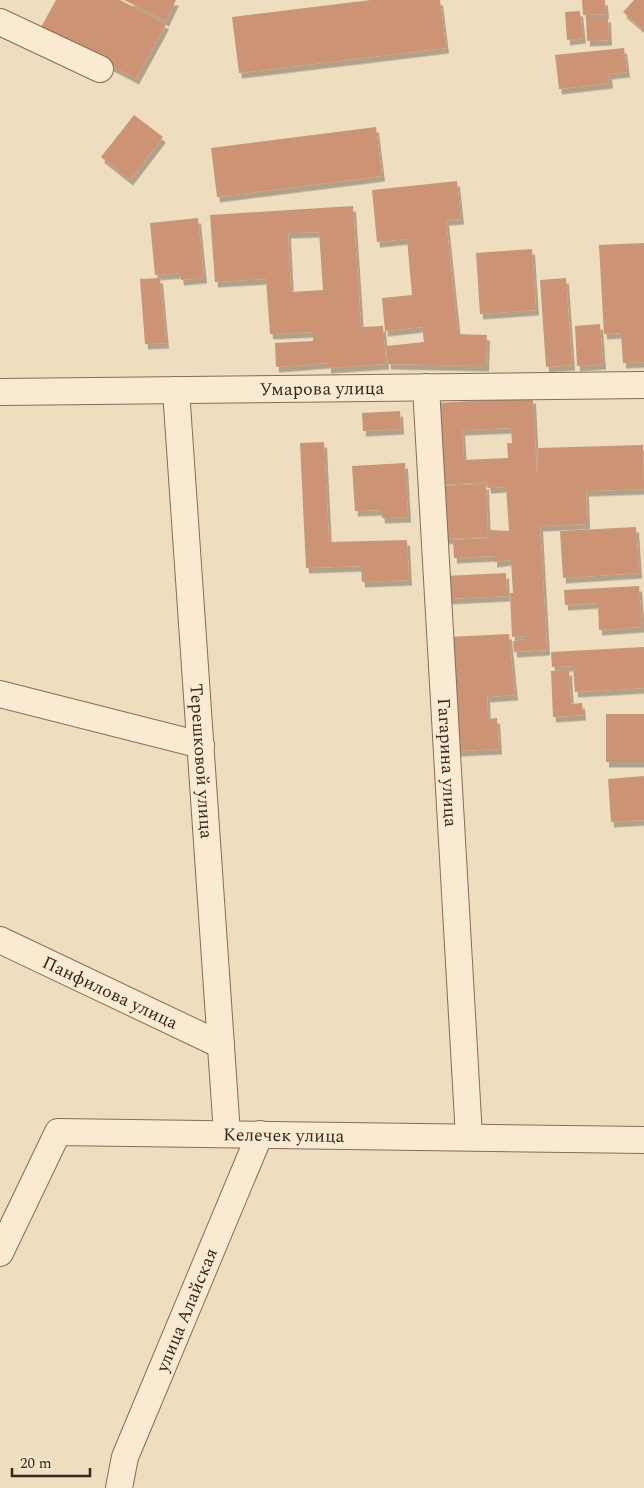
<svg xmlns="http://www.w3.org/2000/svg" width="644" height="1488" viewBox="0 0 644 1488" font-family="Spectral,serif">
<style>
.building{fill:#cd9374;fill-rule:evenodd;filter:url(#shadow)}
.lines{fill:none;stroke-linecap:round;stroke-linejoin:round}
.minor-casing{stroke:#866d57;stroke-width:28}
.minor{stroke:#f9ead1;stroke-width:26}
.labels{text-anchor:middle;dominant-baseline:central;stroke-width:5;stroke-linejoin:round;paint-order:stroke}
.street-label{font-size:18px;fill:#36271c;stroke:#f5e7ce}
</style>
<defs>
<filter id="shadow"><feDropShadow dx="3" dy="5.5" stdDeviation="0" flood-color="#0004"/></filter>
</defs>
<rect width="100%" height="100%" fill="#eeddbe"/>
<path class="building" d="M56,0H120L166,24L136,79L40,29Z
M124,0H176L166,21Z
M371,0H440L446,48L239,73L232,17Z
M582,0H605L606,14L583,15Z
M634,0H644V30L623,12Z
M580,11L583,38L567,40L565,12Z
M586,17H608L609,40L587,41Z
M624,48L627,72L609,74L610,83L559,89L555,55Z
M134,115L163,137L130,180L101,157Z
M376,127L382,176L217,197L211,148Z
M457,181L461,219L446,220L458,334L487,335L486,366L388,364L386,346L424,342L422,327L385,331L382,298L412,295L407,239L377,242L372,190Z
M353,206L361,327L383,326L386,364L328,368V363L276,367L275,343L313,341V332L270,334L266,279L215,282L210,215ZM319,232L323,290L291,292L288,233Z
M198,218L204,278L181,280L180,273L155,275L150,223Z
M644,243V362L623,363L621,333L604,334L599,245Z
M532,249L536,310L480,314L476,253Z
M160,278L166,343L145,344L140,279Z
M566,278L572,365L546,367L540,280Z
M600,324L603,364L577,366L575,326Z
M533,398L537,477L538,448L643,445L644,489L586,491L587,524L540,526L547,650L514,652L513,641L526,639V636L512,637L510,593H513L511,560L494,562V556L454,558L453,540L489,538V530L509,531L506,487L488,488L487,482L440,485L435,403ZM511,428L512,443H507L508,458L464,460L462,430Z
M400,411L401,429L363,431L362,413Z
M324,442L329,542L407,540L409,580L362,582L361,566L306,568L300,443Z
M405,463L408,517L382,518L381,510L355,511L352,466Z
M486,484L488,537L440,539L438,486Z
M636,527L639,573L563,578L560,531Z
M506,573L507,596L446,599L445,576Z
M639,586L642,627L599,630L598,603L565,605L564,590Z
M509,634L515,695L487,697L488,719L497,718L499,749L456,751L449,637Z
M644,647V688L575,692L573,666L552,667L551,652Z
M569,670L571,704L582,703L583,715L553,717L551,671Z
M606,714H644V762H606Z
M644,776V820L611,822L608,779Z"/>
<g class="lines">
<g class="minor-casing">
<g id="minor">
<path d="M0,22L100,69"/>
<path id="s1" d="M426,387L469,1137"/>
<path id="s2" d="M176,390L227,1134"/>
<path id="s3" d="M0,392L644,385"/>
<path d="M0,694L201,745"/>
<path id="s4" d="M0,940L221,1045"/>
<path id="s5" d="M0,1253L58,1132L644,1140"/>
<path id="s6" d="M119,1488L125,1457L260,1134"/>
</g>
</g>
<use href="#minor" class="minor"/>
</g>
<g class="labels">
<g class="street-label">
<text stroke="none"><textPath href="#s3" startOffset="322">Умарова улица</textPath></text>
<text stroke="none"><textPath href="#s2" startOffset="372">Терешковой улица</textPath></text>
<text stroke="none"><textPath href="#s1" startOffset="376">Гагарина улица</textPath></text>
<text stroke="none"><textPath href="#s4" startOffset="122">Панфилова улица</textPath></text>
<text stroke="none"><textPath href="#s5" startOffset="360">Келечек улица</textPath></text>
<text stroke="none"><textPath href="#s6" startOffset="191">улица Алайская</textPath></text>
</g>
</g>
<path d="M12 1468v8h78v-8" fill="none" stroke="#36271c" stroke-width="2.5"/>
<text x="20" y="1468" font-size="15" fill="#36271c" stroke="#f5e7ce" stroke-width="4" paint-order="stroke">20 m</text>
</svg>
